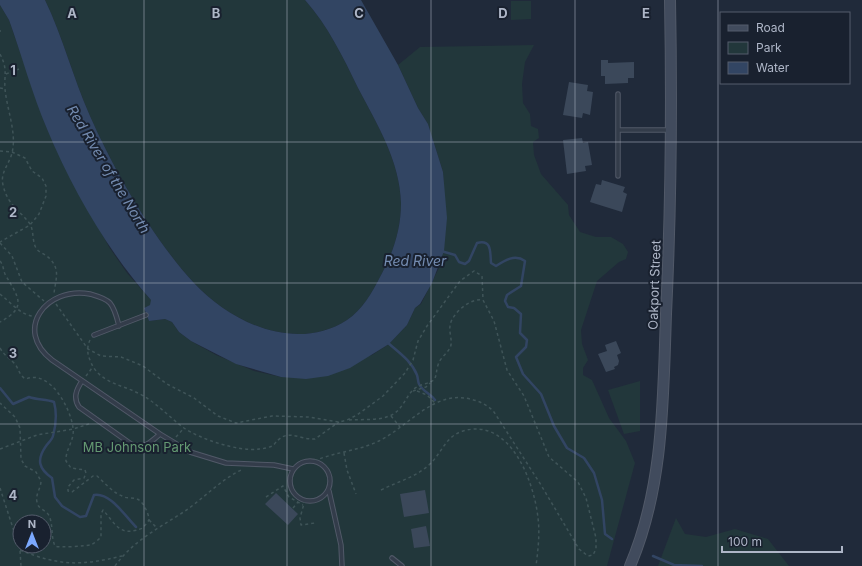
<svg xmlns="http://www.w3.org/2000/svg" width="862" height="566" viewBox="0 0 862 566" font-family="Inter,sans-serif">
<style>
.green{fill:#22373b;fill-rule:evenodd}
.water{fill:#324563}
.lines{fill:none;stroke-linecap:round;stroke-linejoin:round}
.stream{stroke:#324563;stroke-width:2.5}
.building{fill:#3b485a}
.lane-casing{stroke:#515968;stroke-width:5.5}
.secondary-casing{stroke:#515968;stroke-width:12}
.path{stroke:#3f5458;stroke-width:1.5;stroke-dasharray:3 3;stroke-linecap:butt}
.lane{stroke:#333c4a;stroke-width:3.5}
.secondary{stroke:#414b5d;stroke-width:10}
.grid{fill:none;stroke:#aeb6c7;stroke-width:1;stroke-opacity:0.55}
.labels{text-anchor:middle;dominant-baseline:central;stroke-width:4;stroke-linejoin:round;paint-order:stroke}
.street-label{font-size:13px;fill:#aeb6c7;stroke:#19212f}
.park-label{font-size:13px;fill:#649972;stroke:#19212f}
.water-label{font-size:14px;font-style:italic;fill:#748cb1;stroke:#19212f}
.grid-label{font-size:13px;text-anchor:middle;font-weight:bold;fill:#aeb6c7;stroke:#19212f;stroke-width:4;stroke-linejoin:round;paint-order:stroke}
</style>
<rect width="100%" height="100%" fill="#202a3a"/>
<path class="green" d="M45,0H305C328,26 343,57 358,88C377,124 400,161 401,203C401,230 393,253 380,277C372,293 362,310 347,320C296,353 231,323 194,283C153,239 114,170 90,116C73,78 63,37 45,0Z
M511,1H531V19L511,20Z
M0,5L9,20L47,129L109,247L127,273L151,300V305L144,308L149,321L165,319L172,322L179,332L191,341L216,355L254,371L281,377L372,355L389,344L407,325L415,308L421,304L439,268L444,187L443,172L428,124L418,108L398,65L420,47L534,45L525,62L522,84L523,103L530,114L531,126L538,129L539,138L533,142L534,155L541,174L568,205L569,215L580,232L596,237H611L623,244L628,252L626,259L619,262L597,281L581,330L582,344L588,360L583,368V375L592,380L609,418L626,441L635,463L607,566H0ZM20,522H44V546H20Z
M640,381V431L624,434L608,390Z
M676,518L685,534L706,537L735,529L768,539L789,566H658Z"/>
<path class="water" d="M0,0H45C63,37 73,78 90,116C114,170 153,239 194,283C231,323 296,353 347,320C362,310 372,293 380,277C393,253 401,230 401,203C400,161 377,124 358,88C343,57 328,26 305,0H361L398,65L418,108L428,124L443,172L447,218L444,251L432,283L420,304L415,308L407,325L389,344L350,368L328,376L306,379L281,377L236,364L191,341L179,332L172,322L165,319L149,321L144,308L150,305L151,300C107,250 73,191 47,129C32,94 22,56 9,20L0,5Z"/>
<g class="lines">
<path class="stream" d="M441,251L455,255L459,262L465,264L469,261L477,243C492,239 490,252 491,263L496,266C505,260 515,254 525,261L521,286L507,295L505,301L508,307L514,308L521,314L520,333L527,340L526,347L516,357L523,374L541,394L554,426L567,448L584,458L594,473L602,500L605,534L612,539
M387,342C398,352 411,360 417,375C418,378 418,382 419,384C423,392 430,393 435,400
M0,388L13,404L29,397C38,400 46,399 54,402C57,413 56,425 53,436C52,440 48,443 46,446C36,460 39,469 52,478L55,497L62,506L80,517L86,516L94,495C110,492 125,516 136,527
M653,556L674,565L702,566"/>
</g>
<path class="building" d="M601,60H608V63L634,62V78H628V83L605,84V76H601Z
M569,82L588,85L587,91L593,92L590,115L583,113L582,118L563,115Z
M582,138L583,143L588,142L592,165L585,166L586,171L567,174L563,140Z
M602,180L625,187L623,192L627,194L622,212L590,202L596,184L601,185Z
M616,341L621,353L617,355L619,361L618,365L614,367L615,369L606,372L598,354L607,351L605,345Z
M425,490L429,513L404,517L400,494Z
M276,493L298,514L288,525L265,504Z
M426,526L430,546L414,548L411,529Z"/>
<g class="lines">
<g class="lane-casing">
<path id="lane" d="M618,130H669
M618,176V94
M119,326C117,318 115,309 110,303C105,298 97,296 90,294C46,286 13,330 52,360L160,434L190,452L226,463L274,465L293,469
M94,335L146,315
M82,381C76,390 73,398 79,407L131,444C144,449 150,443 160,434
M290 481a20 20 0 1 1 40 0a20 20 0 1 1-40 0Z
M329,491L341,545L342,566
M392,558L402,566"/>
</g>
<g class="secondary-casing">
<path id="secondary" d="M630,566C664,487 663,398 666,314C671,209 672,104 670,0"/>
</g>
<path class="path" d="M0,31H1
M0,54C8,69 4,75 5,89C7,110 17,133 12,153C9,165 0,172 3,185C8,206 19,209 30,224C34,231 32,241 36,248C39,253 46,254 50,259C61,270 55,281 54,294
M6,74L19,69
M0,88L5,89
M0,151L12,152L25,158L32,171L42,178L46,186V196L39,214L30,225L0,242
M0,243L12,256L22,282L44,301
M0,261C4,266 3,271 6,276C18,297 28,307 0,322
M0,294C10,302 20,314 32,316
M56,304L88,349L101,356L121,357L143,366L167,384L194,398L218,416L236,423L272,416L308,417L339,422L347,420L357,415L383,396L405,373L413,360L418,341L427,326L460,281L474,271L482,276L483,300L494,321L507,370L524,396L549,457L578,482L586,498L596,538V549L593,555L588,556L579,549L541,485L494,412C488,405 479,401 470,399C434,390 409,426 379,441C358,451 335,452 314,461
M90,340C87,346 87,354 90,360C98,383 121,384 140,394C157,403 169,417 184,428C200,439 239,452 259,449C264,449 269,447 273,446C287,426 297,440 315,439L339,422
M0,348C5,356 8,357 14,363C19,368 19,376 26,379C50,369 71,409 73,428C75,440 65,450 66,461L71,468L85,470L86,473L84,478L74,480L68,487V491L72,492L93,476H97C105,483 112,492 122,496C126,499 132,497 137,499C143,501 149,514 149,520L143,528C120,537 117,526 103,510L101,514V537C98,540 94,544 90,545C85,546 60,548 55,546C51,537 53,527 50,518C48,510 38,510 37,502C35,495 41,488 41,481L36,472L25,466L21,459L20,428L15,417L0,403
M86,376L92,368
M413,391L426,387L430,383
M417,391L427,395L435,403
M391,416L400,427
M349,420C362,419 377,421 389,416C402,412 405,397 414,389C420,384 428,384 434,380C437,375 436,371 438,365C440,357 449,353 451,345C452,339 449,332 450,326C451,314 471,297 483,300
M176,437L184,428
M0,449L37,435L73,429L92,423
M344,453L347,470L356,494
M0,488L20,550L21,566
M381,490C399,481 417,477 431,463C442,452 446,436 463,431C510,417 534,481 538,518C540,534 538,550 536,566
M266,497L283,486L289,497L303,505
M305,500L300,518L301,525L315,523
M293,508L298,502
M149,520L156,527
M20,550C59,566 81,566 122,556
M115,566C132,542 157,529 182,513C202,500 219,481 241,470"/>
<use href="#lane" class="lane"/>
<use href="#secondary" class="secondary"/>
</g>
<path class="grid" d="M144,0V566M287,0V566M431,0V566M575,0V566M718,0V566M0,142H862M0,283H862M0,424H862"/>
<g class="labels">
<g class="street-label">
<text transform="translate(654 285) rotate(-88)">Oakport Street</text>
</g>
<g class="park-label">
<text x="137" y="447">MB Johnson Park</text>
</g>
<g class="water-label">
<text transform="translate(109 169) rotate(59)">Red River of the North</text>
<text x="415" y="260">Red River</text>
</g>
</g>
<g class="grid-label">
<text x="72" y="18">A</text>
<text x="216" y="18">B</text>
<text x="359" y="18">C</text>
<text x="503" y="18">D</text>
<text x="646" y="18">E</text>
<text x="13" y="75">1</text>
<text x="13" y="217">2</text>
<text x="13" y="358">3</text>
<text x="13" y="500">4</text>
</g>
<rect x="720" y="12" width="130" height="72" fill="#19212f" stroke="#555d6c"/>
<rect x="728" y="25" width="20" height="6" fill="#414b5d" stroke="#555d6c"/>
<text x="756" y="32" font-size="12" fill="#aeb6c7">Road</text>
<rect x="728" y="42" width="20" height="12" fill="#22373b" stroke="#555d6c"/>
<text x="756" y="52" font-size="12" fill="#aeb6c7">Park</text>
<rect x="728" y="62" width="20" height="12" fill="#324563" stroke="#555d6c"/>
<text x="756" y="72" font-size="12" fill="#aeb6c7">Water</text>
<g transform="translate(32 534)"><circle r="19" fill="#19212f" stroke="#555d6c"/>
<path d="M0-3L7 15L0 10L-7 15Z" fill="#7ca9fe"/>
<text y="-6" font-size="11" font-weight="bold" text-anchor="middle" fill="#aeb6c7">N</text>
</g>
<path d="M722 546v6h120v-6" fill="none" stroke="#aeb6c7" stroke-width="2"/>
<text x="728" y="546" font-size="12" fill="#aeb6c7" stroke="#19212f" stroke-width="3" paint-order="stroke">100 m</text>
</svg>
